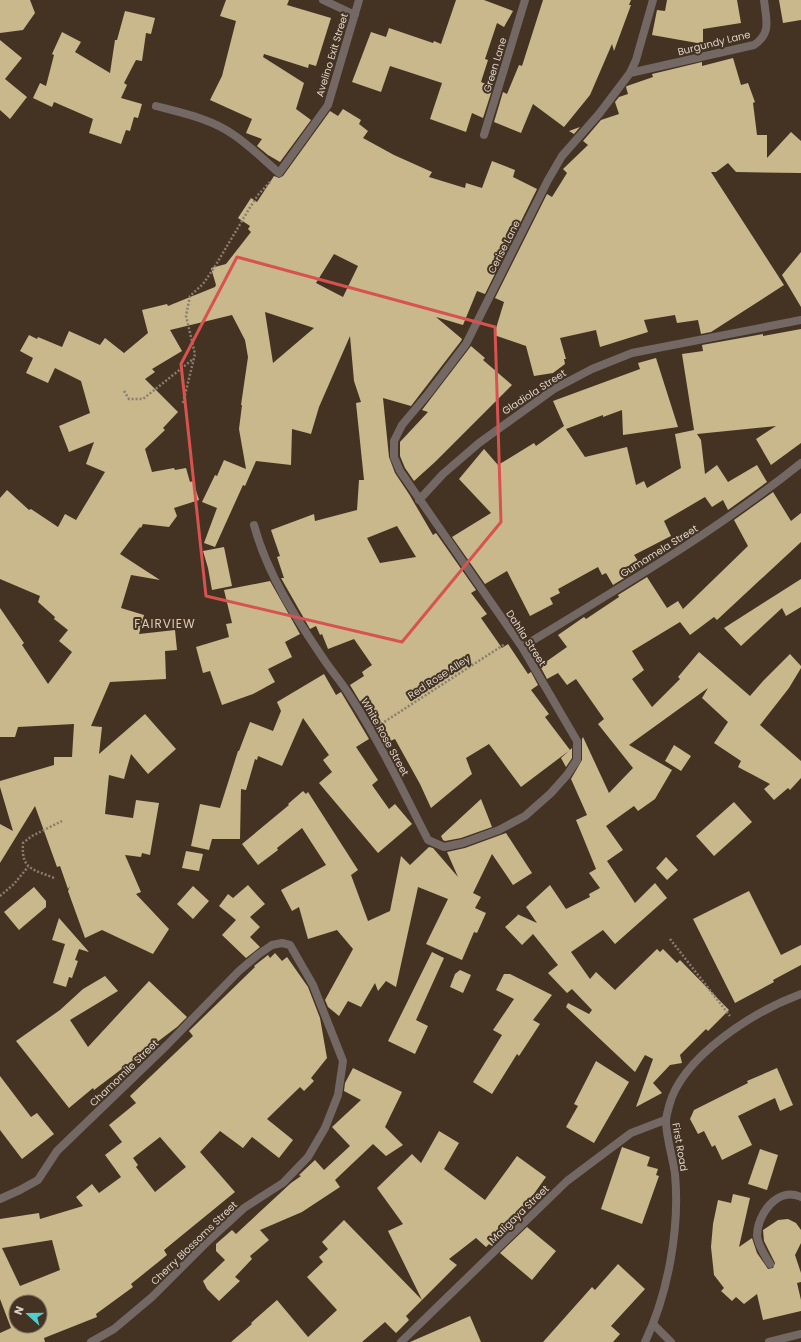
<svg xmlns="http://www.w3.org/2000/svg" width="801" height="1342" viewBox="0 0 801 1342" font-family="Poppins,sans-serif">
<style>
.building{fill:#c8b88c;fill-rule:evenodd}
.lines{fill:none;stroke-linecap:round;stroke-linejoin:round}
.path{stroke:#8b7c6f;stroke-width:2.5;stroke-dasharray:2 2;stroke-linecap:butt}
.minor{stroke:#746864;stroke-width:8}
.tertiary{stroke:#746864;stroke-width:8}
.marked{fill:none;stroke:#d85250;stroke-width:3;stroke-linejoin:round}
.labels{text-anchor:middle;dominant-baseline:central;stroke-width:4;stroke-linejoin:round;paint-order:stroke}
.street-label{font-size:10px;fill:#ddd2c8;stroke:#443323}
.quarter-label{font-size:12px;letter-spacing:1px;fill:#dfc9b6;stroke:#443323}
</style>
<rect width="100%" height="100%" fill="#443323"/>
<path class="building" d="M0,0H30L35,13L23,30L0,33Z
M226,0H289L287,5L331,18L316,66L309,64L308,68L264,54L263,57L304,83L296,109L311,120L280,162L268,155L257,146L262,139L246,133L252,119L210,100L222,76L236,21L220,16Z
M456,0H484L513,11L504,27L497,23L485,59L488,60L481,82L493,87L483,118L472,113L466,132L430,119L442,83L390,66L381,92L352,82L371,32L386,37L389,28L433,43L434,41L441,44Z
M543,0H631L629,5H631L614,51L612,44L590,95L564,127L533,104L521,133L494,122L503,92L507,94L519,65L522,66Z
M667,0H737L741,23L703,29V44L652,35L657,10L665,11Z
M779,0H801V20L783,23Z
M125,11L155,18L151,34L146,33L142,61L136,60L124,83L127,85L121,98L142,104L138,118L134,117L130,131L126,130L121,144L89,133L93,119L54,102L52,107L33,98L40,83L46,86L54,55L52,54L62,32L81,42L75,52L110,73L115,40H117Z
M0,40L22,58L5,79L27,97L10,119L0,110Z
M733,58L741,85L748,83L755,102L753,103L757,135H767V158L791,132L801,141V173L736,172L728,163L716,172H711L784,285L711,332L701,334L698,320L677,323L675,315L644,320L648,332L600,347L596,330L560,338L566,359H564L565,364L553,373L534,376L526,346L494,335L504,302L495,298L547,194L552,197L567,173L563,169L588,145L583,141L601,120L619,114L615,102L619,97L628,94L626,87L627,86L653,77L652,74L702,62V66Z
M343,109L361,120L359,124L368,131L363,138L394,155L432,172L429,177L465,188L466,183L482,188L492,161L515,170L513,177L537,189L485,294L477,291L463,325L436,317L462,339L461,341L411,406L383,398L389,457L395,473L409,494L433,535L436,533L476,590L471,593L487,614L481,618L502,648L508,644L528,674L531,672L538,685L531,690L549,714L545,717L570,750L521,787L489,744L466,758L472,774L431,808L420,784L395,739L390,741L384,729L379,733L350,685L364,676L362,672L372,665L354,639L328,649L322,634L320,635L316,626L310,629L281,578H284L277,557L280,556L271,530L314,514L315,521L357,510L359,480H364L356,403L361,402L354,381L350,336L319,407L311,434L292,429L291,465L256,461L245,486L243,485L215,547L204,543L217,508L202,502L215,475L217,476L224,460L246,469L239,429L242,405H241L248,357L245,340L232,315L170,330L182,351L152,369L155,372L145,379L178,412L163,428L165,430L145,449L152,472L174,468L175,470L186,468L190,482L193,481L199,500L174,508L177,516L169,527L143,524L141,528L140,527L120,554L160,580L131,575L121,608L144,615L139,634L175,630L177,650L165,651L166,679L110,682L91,726L102,727L99,754L145,714L176,749L148,774L131,754L124,779L109,775L105,814L133,818L136,800L159,803L150,855L142,853L141,857L125,855L141,892L136,894L169,929L153,954L102,930L85,938L68,891L70,886L68,889L60,866L57,867L35,806L0,863V824L13,831L0,787V781L54,765V757H72L74,724L18,727L15,737H0V608L24,643L22,645L48,684L72,652L59,641L68,630L54,619L55,617L38,602L40,596L0,579V498L7,490L29,510L31,509L58,527L65,514L76,520L105,472L86,464L94,442L69,452L59,426L90,413L81,381L55,368L48,383L26,373L33,358L20,351L29,335L37,339L38,337L62,347L69,331L100,345L105,338L124,353L148,333L142,310L167,304L168,306L215,287L216,285L211,268L226,264L251,232L248,229L250,226L238,218L251,198L257,202L274,176L279,178L283,176L330,111L338,116ZM334,254L358,266L343,297L316,283ZM265,312L314,328L273,363ZM397,526L416,557L380,563L367,538Z
M580,127L574,134L569,131Z
M801,252V307L782,275Z
M801,329V443L771,465L756,439L776,426L697,434L701,440L705,474L717,465L728,482L757,465L767,482L728,510L723,500L712,507L705,497L664,521L671,536L634,555L642,567L613,585L606,573L602,575L598,567L558,589L560,593L550,598L553,604L530,616L507,571L485,584L452,537L491,513L459,479L484,449L498,465L534,443L536,446L564,426L553,401L640,369L638,363L656,358L678,427L623,435L622,410L603,417V415L566,429L585,457L627,447L636,485L644,481L647,488L681,468L675,434L694,430L682,354L703,351L702,345L763,334V336Z
M471,346L485,358L483,360L512,385L435,462L414,481L405,468L400,456V442L428,412L422,410Z
M773,492L791,521L801,513V542L717,620L714,617L690,635L680,622L632,651L644,670L632,679L652,707L680,679L678,677L699,652L750,696L763,681L790,654L801,666V668L789,688L760,725L801,761V778L790,790L788,788L774,800L764,789L770,784L738,767L741,761L714,743L728,722L702,698L708,688L629,745L672,770L655,799L638,811L634,806L606,826L623,850L607,861L635,903L655,883L667,898L615,944L603,930L571,952L590,979L596,972L615,990L657,949L660,952L663,949L677,963L680,960L729,1010L708,1031L706,1029L680,1055L682,1063L670,1065L653,1083L662,1093L636,1107L653,1059L645,1055L635,1072L566,1007L568,1003L589,1014L592,1010L572,989L567,993L548,973L558,965L533,934L522,945L505,927L518,915L517,914L537,923L526,907L550,885L566,909L590,897L589,894L600,888L589,873L596,869L576,820L587,815L571,779L582,760V739L583,737L609,793L633,768L598,724L604,719L576,679L567,685L558,673L547,679L540,666L567,647L558,635L584,617L586,619L619,597L618,595L647,577L667,608L678,601L683,609L748,546L734,520Z
M224,547L232,586L212,590L208,568L203,551Z
M801,579V607L786,616L782,608L741,646L724,628Z
M270,581L300,634L285,642L292,657L268,669L275,682L253,694L222,705L210,671L203,673L196,647L229,637L226,624L232,623L224,590Z
M324,674L336,695L341,692L369,739L356,747L378,780L372,785L389,809L395,804L412,824L378,853L319,783L332,772L323,760L329,755L303,718L282,766L258,756L257,760L255,759L246,790L241,789L240,839H212L209,850L191,846L200,804L220,808L238,751H239L250,722L273,731L281,711L277,702Z
M674,745L691,756L681,771L665,761Z
M572,748V758L566,767L561,758Z
M303,791L306,794L308,792L358,870L351,875L368,921L390,911L401,856L410,865L429,847L433,848L458,877L447,852L465,848L506,833L532,873L513,885L492,854L473,893L481,897L475,908L486,913L477,933L474,932L462,960L426,944L448,899L418,887L396,987L386,981L378,991L375,983L361,1007L348,1001L339,1016L328,1007L325,1000L353,949L337,930L308,939L299,907L292,911L281,890L326,865L302,828L277,848L278,850L258,865L242,844L289,805L288,804Z
M481,799L492,827L461,838L445,841L443,840L441,836Z
M734,802L752,822L714,856L696,836Z
M186,851L203,854L199,871L182,868Z
M666,857L678,870L667,880L656,868Z
M248,885L265,904L250,917L260,927L250,937L260,947L246,958L222,935L236,920L219,906L228,894L233,898Z
M193,886L209,901L193,919L177,904Z
M34,887L46,901V907L19,930L4,912Z
M749,891L781,955L801,945V965L773,980L774,982L735,1003L693,919Z
M59,918L89,952L79,949L75,960L78,961L72,978L69,977L66,987L53,983L65,944L52,940Z
M432,952L444,958L416,1020L428,1026L415,1054L388,1041Z
M275,953L282,961L287,957L308,987L320,1018L327,1058L311,1078L314,1081L304,1091L300,1087L267,1119L293,1140L279,1158L252,1137L243,1148L220,1131L200,1152L235,1192L164,1250L167,1255L131,1284L133,1287L96,1314L97,1317L44,1338L45,1342H0V1333L11,1328L0,1299V1219L39,1213L40,1219L83,1206L76,1197L92,1184L99,1193L121,1177L105,1155L122,1142L109,1125L136,1103L130,1096L193,1036L189,1031L255,967L254,966L268,955L270,958ZM160,1137L186,1167L155,1192L136,1167L138,1165L133,1158ZM52,1240L60,1270L20,1286L2,1248ZM16,1302H40V1326H16Z
M460,970L471,975L463,993L450,987L455,974Z
M504,974H510L552,995L533,1020L540,1024L519,1056L517,1054L492,1094L473,1082L502,1035L493,1030L514,999L496,990Z
M105,976L118,991L70,1020L88,1047L149,981L187,1017L177,1027L94,1090L93,1088L69,1108L16,1041L60,1010L83,989Z
M596,1061L629,1082L594,1143L566,1127L578,1106L574,1104Z
M353,1068L402,1092L385,1127L403,1145L386,1156L373,1144L335,1180L340,1187L302,1212L260,1230L269,1240L250,1256L252,1259L235,1277L240,1281L219,1301L207,1289L203,1281L225,1260L216,1251V1244L232,1230L236,1234L291,1183L301,1176L299,1175L315,1160L324,1170L350,1146L332,1127L361,1100L344,1091L345,1083Z
M777,1068L793,1105L780,1111L775,1098L738,1116L752,1145L722,1160L715,1145L712,1147L704,1131L698,1134L690,1119L694,1110L748,1083L747,1081Z
M0,1076L31,1117L37,1113L54,1134L22,1159L0,1130Z
M439,1131L459,1143L444,1169L485,1200L517,1156L546,1177L516,1219L519,1220L492,1246L489,1244L486,1247L476,1238L449,1259L457,1265L422,1300L388,1231L403,1224L377,1188L412,1154L421,1163Z
M622,1147L650,1157L647,1166L658,1169L656,1175L659,1176L642,1224L601,1209Z
M760,1149L778,1155L767,1190L748,1184Z
M733,1194L750,1198L739,1247L752,1238L757,1253L768,1269L773,1268L775,1263L764,1241L763,1230L778,1220L788,1219L796,1223L801,1230V1243L795,1255L801,1273V1282L797,1283L801,1300V1311L763,1320L757,1294L744,1304L736,1297L732,1301L721,1291L724,1288L714,1275L711,1247L713,1224L718,1200L731,1203Z
M344,1220L422,1300L406,1316L409,1320L396,1333L385,1322L362,1342H231L252,1324L251,1323L277,1300L308,1337L337,1310L307,1277L323,1262L319,1257L328,1249L322,1242Z
M527,1227L556,1251L532,1280L500,1253Z
M618,1264L645,1289L611,1326L620,1334L613,1342H543L592,1287L595,1290Z
M470,1316L481,1342H410Z"/>
<g class="lines">
<path class="path" d="M124,391L129,399H143L193,359
M183,403L195,354L186,316L190,296L203,284L214,268L249,209L258,195L270,182
M381,724L505,644
M54,878C34,869 21,871 23,843L32,836L62,821
M0,896L14,884L28,867
M670,939L730,1016"/>
<path class="minor" d="M323,0L355,15
M630,73L754,45C772,33 766,19 764,0
M156,106C183,113 212,119 234,135C250,146 264,160 279,173L328,105L359,0
M484,135L525,0
M419,500L443,474L479,443L554,389L592,369L632,353L801,320
M254,525C267,574 297,620 325,661C333,673 343,684 350,696C380,742 403,791 428,840L444,847L463,843L499,830L525,816L551,793L567,775L577,760V741L522,647L400,471L394,457V441L402,425L428,394L466,344L548,180L562,156L599,114L630,73L636,60L653,0
M522,647C617,589 714,533 801,463
M0,1199L20,1190L38,1180L57,1151L167,1045L239,971L259,954L272,945L282,943L290,945L313,985L343,1061L338,1095L325,1128L308,1157L283,1183L244,1208L208,1241L152,1297L114,1329L91,1342
M770,1264C765,1256 758,1245 757,1236C757,1214 778,1186 801,1197
M653,1324L671,1342
M401,1342L567,1181L631,1133L665,1120
M769,1342L801,1334"/>
<path class="tertiary" d="M645,1342C668,1294 680,1228 675,1174C673,1158 666,1137 666,1121C666,1116 668,1111 669,1106C682,1056 755,1011 801,994"/>
</g>
<path class="marked" d="M237,257L495,327L501,522L402,642L206,596L181,364Z"/>
<g class="labels">
<g class="street-label">
<text transform="translate(714 43) rotate(-14)">Burgundy Lane</text>
<text transform="translate(332 55) rotate(-73)">Avelino Exit Street</text>
<text transform="translate(495 65) rotate(-73)">Green Lane</text>
<text transform="translate(504 247) rotate(-63)">Cerise Lane</text>
<text transform="translate(534 392) rotate(-33)">Gladiola Street</text>
<text transform="translate(659 551) rotate(-32)">Gumamela Street</text>
<text transform="translate(526 638) rotate(57)">Dahlia Street</text>
<text transform="translate(439 677) rotate(-33)">Red Rose Alley</text>
<text transform="translate(385 737) rotate(61)">White Rose Street</text>
<text transform="translate(124 1073) rotate(-44)">Chamomile Street</text>
<text transform="translate(680 1147) rotate(80)">First Road</text>
<text transform="translate(519 1214) rotate(-44)">Maligaya Street</text>
<text transform="translate(194 1243) rotate(-44)">Cherry Blossoms Street</text>
</g>
<g class="quarter-label">
<text x="165" y="623">FAIRVIEW</text>
</g>
</g>
<g transform="translate(28 1314) rotate(291)"><circle r="19" fill="#443323" stroke="#817365"/>
<path d="M0-3L7 15L0 10L-7 15Z" fill="#52cdcf"/>
<text y="-6" font-size="11" font-weight="bold" text-anchor="middle" fill="#ddd2c8">N</text>
</g>
</svg>
